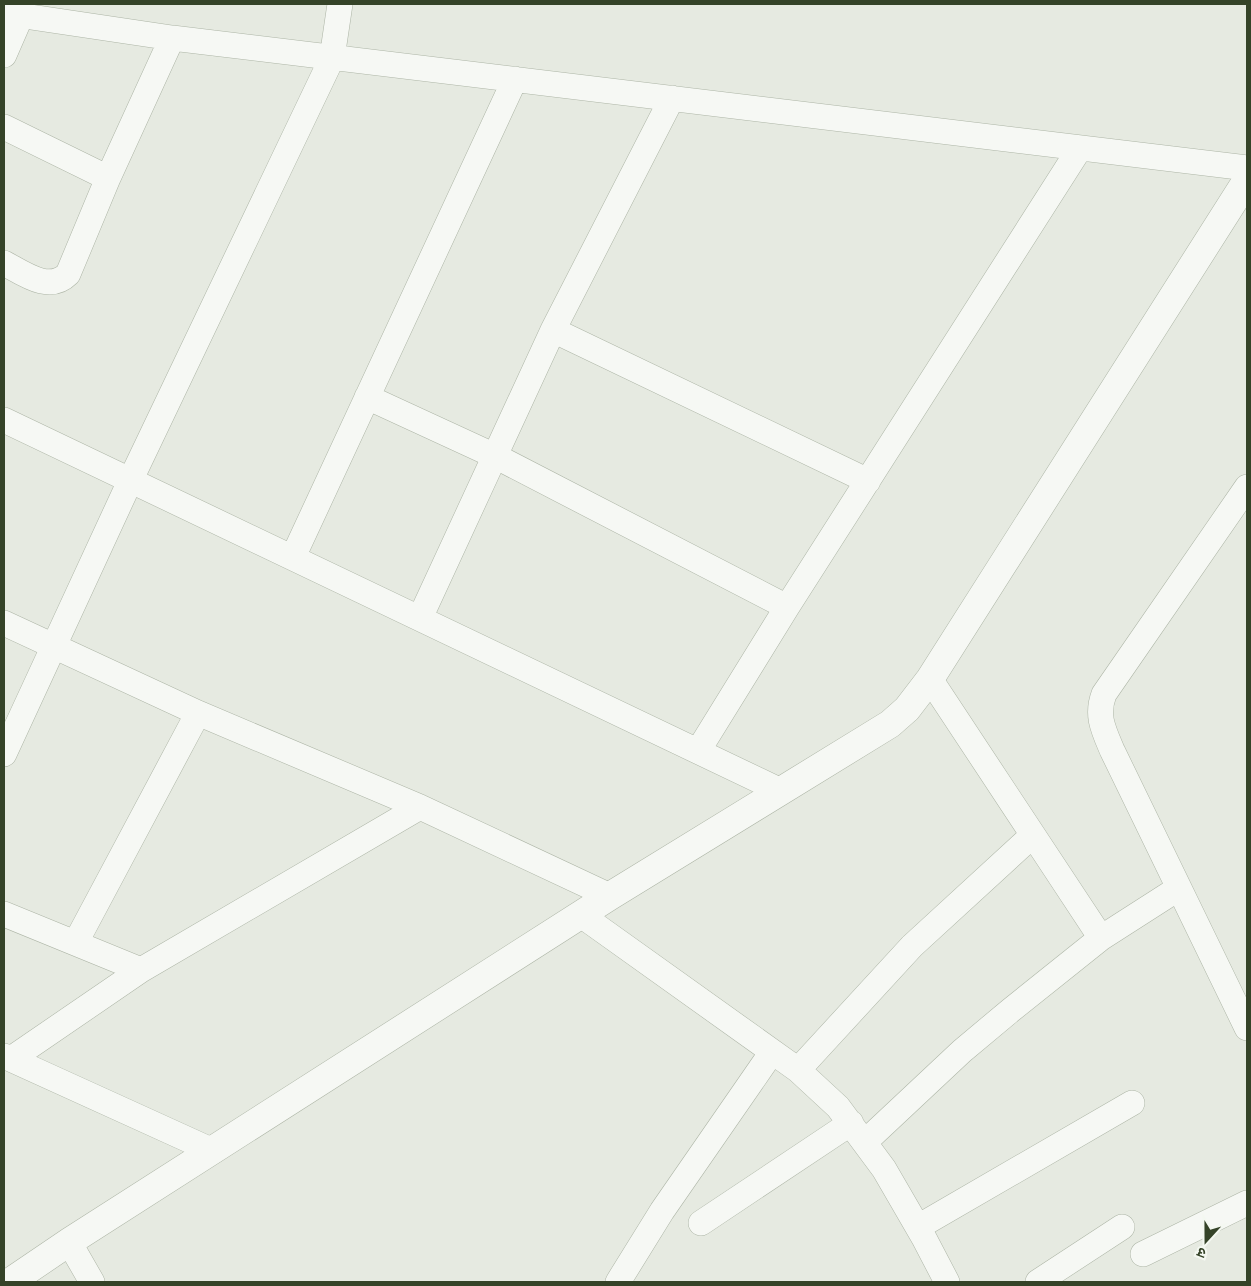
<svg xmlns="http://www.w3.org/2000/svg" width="1251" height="1286" viewBox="0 0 1251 1286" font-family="'Asap Condensed','Noto Sans Devanagari',sans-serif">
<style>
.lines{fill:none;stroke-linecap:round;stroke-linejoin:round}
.minor-casing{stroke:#adb5a6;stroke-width:26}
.tertiary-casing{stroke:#adb5a6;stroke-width:29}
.minor{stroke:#f6f8f4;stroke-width:25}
.tertiary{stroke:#f6f8f4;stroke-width:28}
</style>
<rect width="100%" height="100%" fill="#e6eae1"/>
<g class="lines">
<g class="minor-casing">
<path id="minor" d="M4,13L172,38L1247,168
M4,55L21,16
M4,127L108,178
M4,263C23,273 49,293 68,274L108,178L172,38
M553,330L868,481
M367,397L495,456L787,607
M4,420L781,791
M1247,487L1104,694C1096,715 1103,729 1112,750L1247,1028
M293,557L515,79
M420,618L553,330L672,98
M4,623L198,713L420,807L610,896
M930,679L1101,938
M698,751L787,607L1080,148
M4,754L131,479L332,58L340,4
M4,914L141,970
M581,915L798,1070L838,1107L884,1169L924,1238L947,1282
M76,942L198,713
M4,1056L213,1151
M11,1059L141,970L420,807
M798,1070L912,946L1033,835
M866,1141L962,1051L1011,1010L1101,938L1179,888
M701,1223L851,1123
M918,1227L1132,1103
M69,1242L92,1282
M1143,1254L1247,1203
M618,1282L662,1211L772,1052
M1038,1282L1122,1227"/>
</g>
<g class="tertiary-casing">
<path id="tertiary" d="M10,1282L69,1242L610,896L890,724L907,709L930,679L1247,180"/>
</g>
<use href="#minor" class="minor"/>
<use href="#tertiary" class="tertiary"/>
</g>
<rect width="1251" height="1286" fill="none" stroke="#354328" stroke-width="10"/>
<g transform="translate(1206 1241) rotate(201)" stroke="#f4f8f1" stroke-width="4" paint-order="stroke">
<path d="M0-4L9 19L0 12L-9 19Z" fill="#354328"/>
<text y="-8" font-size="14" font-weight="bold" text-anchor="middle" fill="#354328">उ</text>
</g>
</svg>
